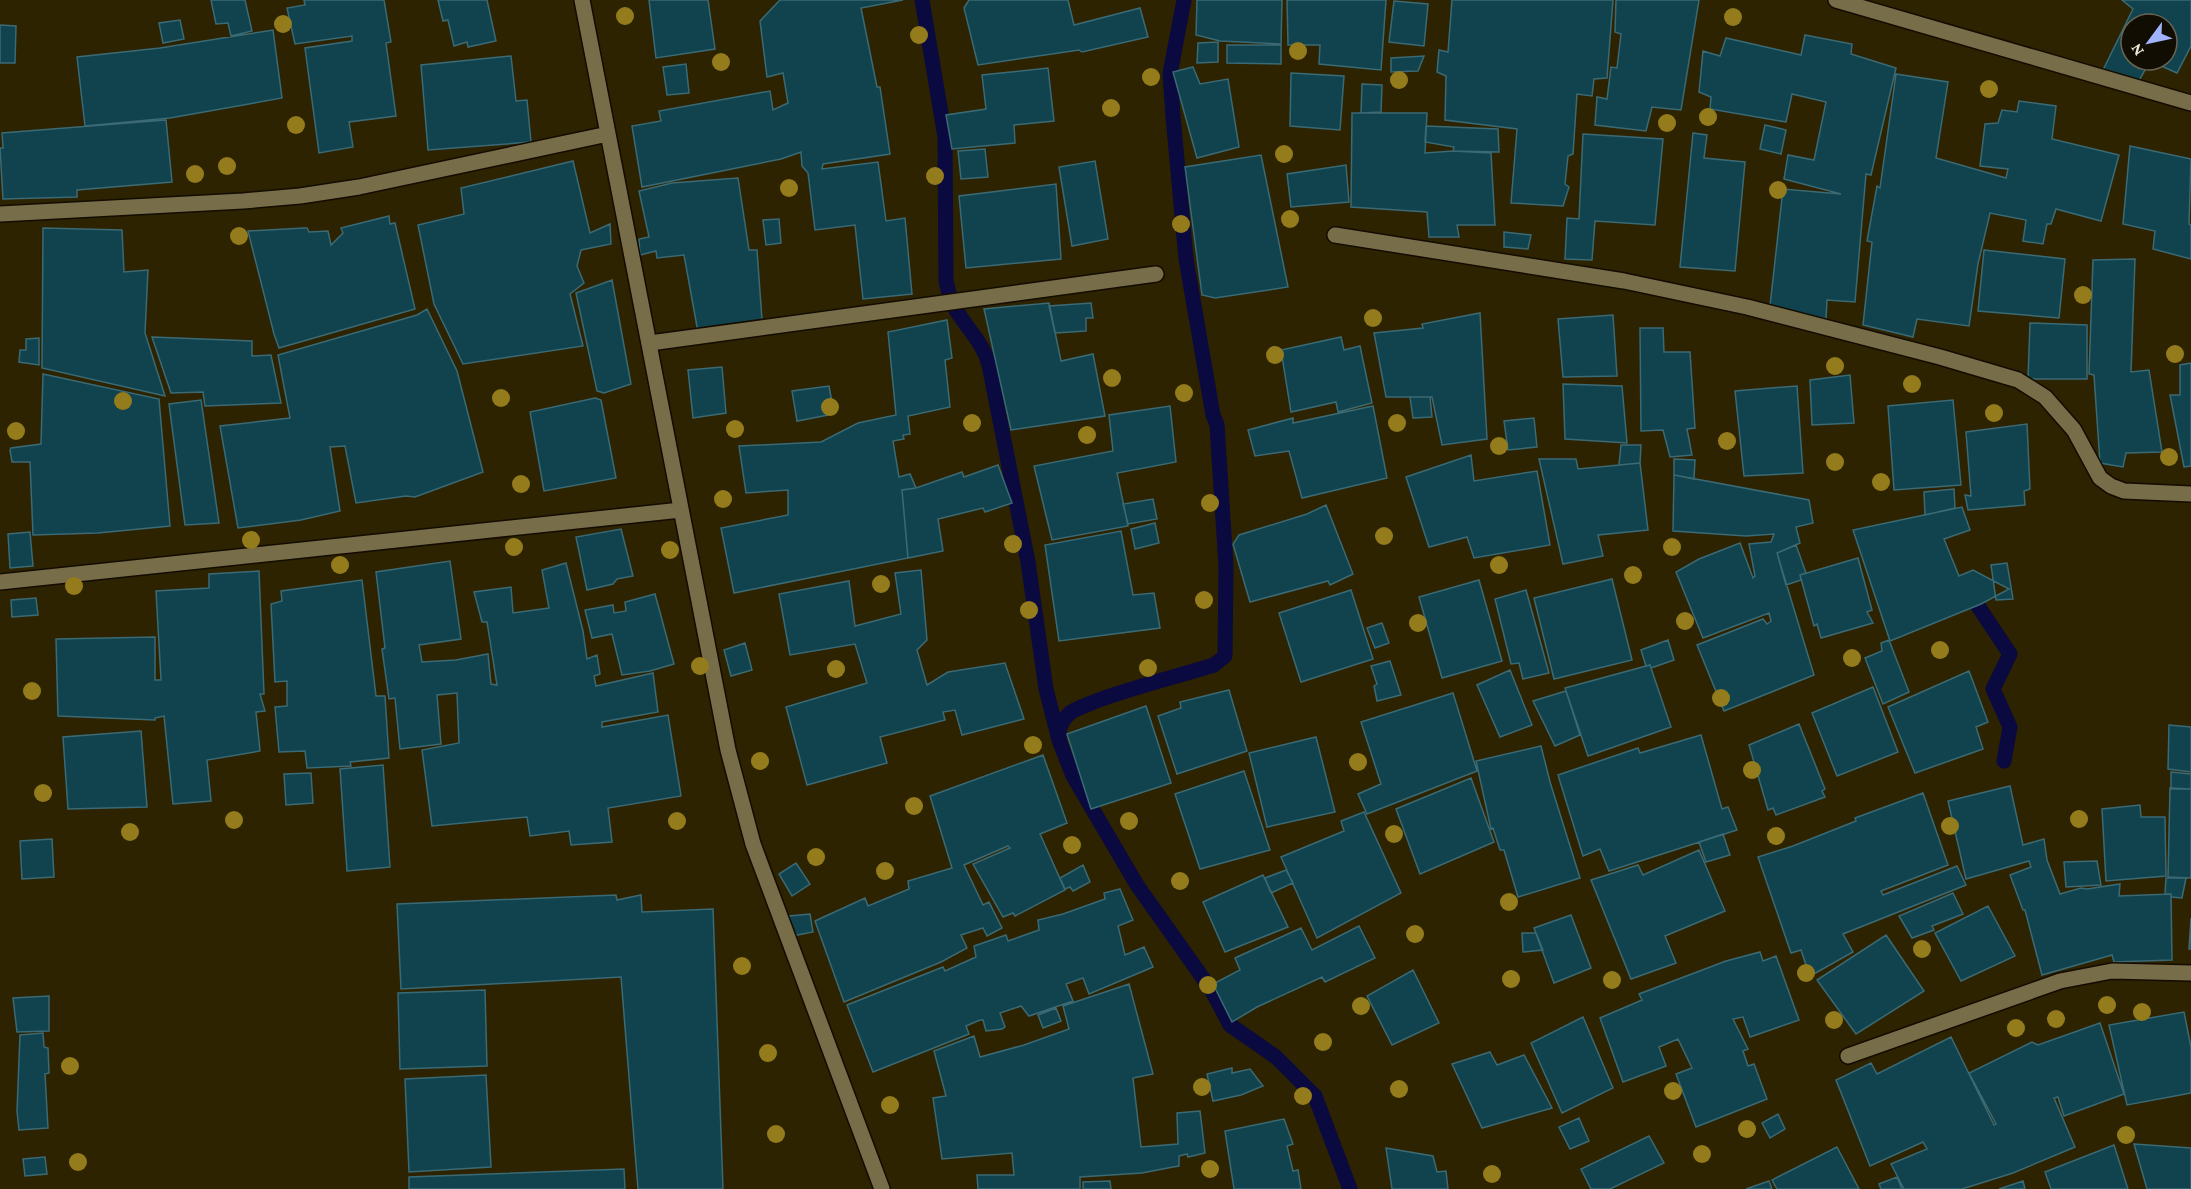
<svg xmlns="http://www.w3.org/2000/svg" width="2191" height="1189" viewBox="0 0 2191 1189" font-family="'Crimson Pro',serif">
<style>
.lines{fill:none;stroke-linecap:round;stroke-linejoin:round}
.stream{stroke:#0a0940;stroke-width:15}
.building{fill:#10434d;stroke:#3b6a75;stroke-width:1.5;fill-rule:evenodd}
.street-casing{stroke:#140c00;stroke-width:18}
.street{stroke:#786d49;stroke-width:15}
.tree{fill:#947c1c}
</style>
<rect width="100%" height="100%" fill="#2d2300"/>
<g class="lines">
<path class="stream" d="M922,0L945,137L946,281C949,294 952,306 960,316C971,333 984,345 989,365L1028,562L1046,689L1059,740L1073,776L1137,885L1212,991L1230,1025L1276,1057L1315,1096L1350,1189
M1978,606L2010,654L1993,689L2010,727L2004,761
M1059,737C1058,727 1063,719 1070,713C1078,707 1088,705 1096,701C1134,687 1175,677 1214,665L1225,656L1226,566L1217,425L1213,415L1186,259L1173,116L1170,74L1184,0"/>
</g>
<path class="building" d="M211,0H245L252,31L231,36L228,23L216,24Z
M304,0H384L391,42L386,43L396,116L349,122L353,147L319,153L305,48L352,41V36L295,44L287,8L305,5Z
M438,0H487L496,41L468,47L467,42L454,46L448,20L443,21Z
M649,0H708L715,49L656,58Z
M780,0H903L861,8L877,87H880L890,154L823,164L822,169L878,162L886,221L905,218L912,294L863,299L855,225L815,230L808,173L802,166L801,152L781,159L642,187L632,126L661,121L659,111L770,91L773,110L788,103L783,73L767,77L760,21Z
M969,0H1068L1074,25L1140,8L1148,37L1082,52L1079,50L978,65L964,8Z
M1197,0H1282L1281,44L1220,41L1196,35Z
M1287,0H1386L1381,70L1319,64L1320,45H1288Z
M1452,0H1613L1607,78L1594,79L1592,96L1577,94L1573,154L1568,156L1565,184L1569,187L1563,206L1511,203L1517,129L1445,120L1446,76L1437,72L1439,50L1448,52Z
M1616,0H1699L1681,110L1652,107L1646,131L1595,125L1597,97L1607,99L1611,67L1617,68L1621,34L1615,32Z
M2122,0H2191V46L2177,73L2150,61L2136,86L2101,74L2133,9ZM2131,24H2167V60H2131Z
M1394,1L1428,4L1424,46L1389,42Z
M180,20L184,39L163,43L159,23Z
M0,25L16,26L15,63H0Z
M273,30L282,98L170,118L85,126L77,57L160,48Z
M1805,35L1852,44L1851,54L1896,68L1871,175L1866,174L1855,302L1827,300L1826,319L1770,306L1783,189L1841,194L1784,179L1788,155L1814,160L1826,102L1792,94L1786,122L1710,109L1711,97L1699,92L1703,51L1720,56L1726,38L1801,55Z
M1218,42V62L1197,63L1198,43Z
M1227,45H1281V64L1227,63Z
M511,56L516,101L527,100L531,142L428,150L421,65Z
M1424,56L1418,71L1391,72V58Z
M686,64L689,93L667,95L663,67Z
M1193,67L1200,84L1228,79L1239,147L1197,158L1173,72Z
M1048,68L1054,121L1014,125L1015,143L952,149L946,115L986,109L982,75Z
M1291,73L1344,76L1340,130L1290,126Z
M1896,74L1948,82L1936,158L2006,178L2008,169L1980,166L1985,124L1998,123L2002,110L2017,112L2019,101L2056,106L2052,139L2119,155L2101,221L2056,209L2051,224H2047L2043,244L2023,241L2026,220L1990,213L1978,264L1969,326L1917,319L1913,337L1863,325L1872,242L1867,241L1877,186L1880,188Z
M1362,84L1382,85L1381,112L1361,113Z
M1352,113H1427L1425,153L1453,151L1491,153L1495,225H1457L1459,237H1429L1427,212L1351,207Z
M166,120L172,182L77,190V197L3,199L0,148H3L2,133Z
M1765,125L1786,130L1781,154L1760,149Z
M1426,126L1498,129L1499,152L1453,151L1454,147L1425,142Z
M1693,133L1707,135L1704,158L1745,162L1735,271L1680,267Z
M1583,134L1663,139L1655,225L1595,221L1592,260L1565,259L1567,218L1579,219Z
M2130,146L2191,159L2189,224L2191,225V259L2153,249L2155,231L2123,224Z
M985,149L988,177L961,179L958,151Z
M1261,155L1288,287L1215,298L1202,295L1185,167Z
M573,161L590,233L610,224L611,244L581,250L577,266L584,283L570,294L583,346L463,364L434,304L418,225L464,214L461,188Z
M1095,161L1108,239L1072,246L1059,167Z
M1346,165L1349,202L1291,207L1287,174Z
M738,178L749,250H757L762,320L698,332L684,255L657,258L656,251L640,255L639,239L649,237L639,191L672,183Z
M1056,184L1061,259L966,268L959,196Z
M389,216L390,224L395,223L415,309L279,348L274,334L248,231L304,228H307L309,232L328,231L331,245L343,233L341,228Z
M779,219L781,243L766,245L763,220Z
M43,228L122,230L124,272L148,270L145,333L165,396L42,368Z
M1504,232L1531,235L1528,249L1504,247Z
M1984,250L2065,259L2059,318L1978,311Z
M2135,259L2131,372L2149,370L2162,452L2126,453L2123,467L2100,463L2094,375L2089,374L2093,260Z
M612,280L631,384L604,393L597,391L576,293Z
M1049,303L1061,361L1093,354L1105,416L1011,430L984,309Z
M1091,303L1093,318H1086V331L1055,333L1049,306Z
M427,309L457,371L483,472L415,497L406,496L356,503L345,446L330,447L340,511L301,520L238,528L220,426L290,418L278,355L417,315Z
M1480,313L1487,439L1442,445L1432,397H1386L1374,333L1423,328L1422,324Z
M1613,315L1617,376L1563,377L1558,319Z
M947,320L952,358L945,360L950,407L908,416L910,434L903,435L904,439L893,441L899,477L910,474L916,488L902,490L908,558L734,593L721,528L788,515V490L746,493L739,446L821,442L858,423L896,415L888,332Z
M2030,323L2087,325V379H2028Z
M1640,328H1663L1664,352H1690L1695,428L1687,429L1692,455L1670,457L1663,430L1641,431Z
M152,337L252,341V356L271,355L281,403L205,406L203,392L171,393Z
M1341,337L1344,350L1360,346L1372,403L1338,412L1336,402L1291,412L1281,350Z
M39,338V365L19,362L20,350H26V339Z
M2191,363V466L2184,467L2170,395H2180V365Z
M722,367L726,413L693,418L688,370Z
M43,374L159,399L170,526L98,533L33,535L30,462H12L10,450L11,448L41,444Z
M1850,375L1854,423L1812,425L1810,380Z
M1563,384L1622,386L1627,443L1565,439Z
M829,386L834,414L797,421L792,391Z
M1797,386L1803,473L1744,476L1735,391Z
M1410,397H1430L1432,417L1413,418Z
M595,398L601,400L616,478L544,491L530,412Z
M201,400L219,523L185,525L169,404Z
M1953,400L1961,485L1894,490L1888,406Z
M1170,406L1176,462L1117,473L1128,526L1052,540L1034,466L1113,451L1109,415Z
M1373,406L1387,478L1302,498L1289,451L1255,456L1248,430L1293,418V423Z
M1534,418L1537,447L1508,450L1504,421Z
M2027,424L2030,489L2024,491L2025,505L1968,510L1965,495L1971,496L1966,432Z
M1621,445H1641L1640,463L1619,465Z
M1471,455L1474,481L1537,471L1550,545L1474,558L1467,537L1429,547L1406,477Z
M1539,459H1576L1578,469L1640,463L1648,530L1598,535L1603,556L1563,564Z
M1674,459L1695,460L1694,479L1674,475Z
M998,465L1012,503L985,512L983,508L938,519L943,551L908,558L902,490L916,488L962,472L964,477Z
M1674,475L1809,500L1813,523L1796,527L1800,543L1777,553L1814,675L1724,711L1697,645L1763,619L1767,624L1771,621L1769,613L1703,638L1676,572L1699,559L1740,543L1753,578L1755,576L1749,544L1771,542L1774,534L1746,536L1673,531Z
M1954,489L1955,508L1925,515L1924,492Z
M1153,499L1157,519L1128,524L1123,504Z
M1326,505L1353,574L1330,585L1328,581L1250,602L1233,544L1239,535L1307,514Z
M1962,507L1970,530L1944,539L1959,576L1973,570L2009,589L1981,604L1890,641L1853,530Z
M1155,523L1159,543L1135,549L1131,529Z
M621,529L633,576L617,579L613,584L587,590L576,537Z
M1121,531L1133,595L1154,593L1160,628L1059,641L1045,545Z
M30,532L33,566L10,568L8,534Z
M1796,545L1806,573L1800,575L1801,580L1786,585L1777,553Z
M1858,558L1872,610L1867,612L1873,623L1821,638L1817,624L1814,626L1800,575Z
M450,561L461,639L419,645L422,662L456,660L488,654L491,684L497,685L487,622H482L474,592L511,587L513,613L549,608L542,570L566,563L583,631L587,659L597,655L600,674L594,676L596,686L653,673L658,712L602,722V727L668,715L681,796L608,808L612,842L571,845L569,831L530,836L527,817L432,826L422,750L459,743L457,693L437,695L441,744L400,749L395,698L389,699L382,649L385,648L376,572Z
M2007,563L2013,599L1996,600L1991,565Z
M921,570L927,640L917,650L927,685L948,672L1005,663L1024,719L962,735L955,710L943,712L945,720L880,737L887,763L807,785L786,707L867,683L855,644L790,655L779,594L849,581L855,626L901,614L895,573Z
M259,571L264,694H260L265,711L256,712L260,751L207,760L211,801L173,804L164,716L155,718V720L58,716L56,639L155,637V680H161L156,591L209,588V574Z
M1612,579L1632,660L1554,679L1534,598Z
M362,580L376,696H385L389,758L350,762L351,766L307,768L305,751L279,752L275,707L287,706V681L275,682L271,604L282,601L281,591Z
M1479,580L1502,661L1442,678L1419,597Z
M1351,590L1373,659L1301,682L1279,613Z
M1526,590L1549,673L1523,679L1519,663L1511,664L1495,599Z
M655,594L674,664L650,671L622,675L612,634L592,638L585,610L613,605L614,613L626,611L625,602Z
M36,598L38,615L12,617L11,600Z
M1382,623L1389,643L1375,648L1367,628Z
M1668,640L1674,660L1651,668L1650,665L1646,666L1641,650Z
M1889,640L1909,692L1883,704L1865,658L1882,651L1881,643Z
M745,643L752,670L731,676L724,650Z
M1390,661L1401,695L1377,701L1374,686L1377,684L1371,666Z
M1650,665L1671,727L1588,756L1565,688Z
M1510,670L1532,725L1500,737L1477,685Z
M1969,671L1988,722L1976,727L1983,749L1915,773L1888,707Z
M1873,687L1898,752L1837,776L1812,713Z
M1229,690L1247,751L1177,774L1158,716L1181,708L1180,702Z
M1566,691L1580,735L1555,746L1533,701Z
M1453,693L1477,771L1367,814L1358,794L1381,784L1361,722Z
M1146,706L1171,783L1091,809L1067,734Z
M1799,724L1825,789L1822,791L1825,797L1776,815L1773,808L1768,810L1749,745Z
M2169,725L2191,727V772L2168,769Z
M141,731L147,807L68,809L63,737Z
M1701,735L1722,809L1728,807L1737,830L1609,871L1600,849L1583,856L1558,775L1638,748L1640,753Z
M1316,737L1335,812L1267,827L1249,753Z
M1541,746L1550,782L1580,878L1518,897L1504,850H1500L1493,828L1491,829L1476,761Z
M1043,755L1067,823L1040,834L1065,890L1015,916L1013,913L1003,917L973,864L1010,848L1008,846L964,865L983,905L989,902L1002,928L987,936L983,928L961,935L967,948L941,962L844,1002L815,921L865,898L868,906L909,889L908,881L952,868L930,796Z
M383,765L390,867L347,871L340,769Z
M1244,771L1270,850L1200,869L1175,794Z
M2171,772L2191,774V789H2171Z
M311,773L313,803L286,805L284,774Z
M1471,778L1494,842L1420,874L1396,809Z
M2010,786L2023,845L2044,839L2047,860L2060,894L2081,888L2087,889L2120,884L2119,896L2171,894L2172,960L2114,962L2112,955L2042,975L2025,910H2023L2010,875L2031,867L2029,861L1966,879L1948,801Z
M2170,788L2191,789V878L2168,877Z
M1923,793L1948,865L1881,891L1883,895L1957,866L1966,885L1843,934L1853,952L1812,975L1808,971L1801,950L1791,953L1758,857L1793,846L1856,821L1855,818Z
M2140,805L2141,817H2165L2166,876L2106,881L2102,809Z
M1364,812L1401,893L1317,938L1281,857L1344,831L1341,821Z
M1723,834L1730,855L1706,862L1699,842Z
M52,839L54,877L22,879L20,841Z
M1699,850L1725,911L1665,936L1676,963L1631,979L1591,880L1638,865L1643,875Z
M2097,861L2101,885L2066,887L2064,862Z
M796,863L810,884L792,896L779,874Z
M1083,865L1090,882L1073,891L1070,887L1065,889L1060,878Z
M1286,870L1293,883L1271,893L1265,878Z
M1263,875L1288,927L1225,952L1203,902Z
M2166,878H2186L2182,898L2171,897V894H2165Z
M1120,889L1133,920L1118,926L1125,955L1144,947L1153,967L1089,994L1083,978L1066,984L1073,1001L1029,1016L1021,1006L1000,1013L1005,1027L1002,1029L986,1031L983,1020H980L966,1026L969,1034L873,1072L847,1005L943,967L945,971L976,957L974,946L1006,935L1008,941L1039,930L1038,920L1063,914L1105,899L1104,893Z
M1953,893L1963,914L1932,926L1934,930L1912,938L1899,916Z
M616,895L617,900L641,895L642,912L713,909L723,1189H638L621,977L401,989L397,904Z
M1988,906L2015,956L1961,981L1935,933Z
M810,914L813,932L792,936L789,916Z
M1571,915L1591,968L1554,983L1534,928Z
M2191,918V949H2189Z
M1359,926L1375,958L1325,982L1322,977L1257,1007L1232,1022L1213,984L1240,970L1235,958L1301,928L1312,950Z
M1522,933H1536L1543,950L1523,952Z
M1886,935L1924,991L1856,1034L1817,980Z
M1760,952L1763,961L1776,956L1799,1020L1750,1037L1743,1017L1733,1019L1748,1049L1743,1051L1748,1066L1754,1064L1767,1099L1696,1127L1676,1074L1692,1068L1678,1039L1659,1047L1666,1066L1623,1082L1600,1018L1642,1000L1639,994L1726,961Z
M1413,970L1439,1023L1392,1045L1367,996Z
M1129,984L1153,1074L1133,1078L1141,1147L1178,1144L1177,1113L1200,1111L1205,1153L1188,1157L1187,1154L1179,1156V1166L1173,1167L1142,1173L1080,1177V1189H978L977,1175H1014L1012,1153L942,1159L933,1098L946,1096L934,1051L974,1036L980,1057L1024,1045L1069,1029L1063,1006Z
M485,990L487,1066L400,1069L398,993Z
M49,996V1031L17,1032L13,998Z
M1056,1008L1061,1021L1043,1028L1038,1015Z
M2184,1012L2191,1047V1093L2127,1105L2109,1025Z
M1583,1017L1613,1088L1562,1113L1531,1043Z
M2100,1023L2124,1094L2064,1116L2058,1097L2054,1098L2075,1147L2013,1173L1962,1189H1904L1891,1164L1927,1149L1923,1142L1870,1166L1836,1080L1871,1063L1877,1074L1951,1037L1994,1125L1996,1124L1969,1073L2032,1042L2038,1045Z
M43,1033L44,1047L48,1048L49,1073L45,1074L48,1128L19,1130L17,1111L20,1035Z
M1490,1052L1497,1065L1524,1055L1552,1108L1482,1128L1452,1064Z
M1232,1068V1073L1250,1069L1263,1086L1241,1095L1213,1101L1207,1074Z
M486,1075L491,1167L409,1172L405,1079Z
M1778,1114L1785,1129L1770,1138L1762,1123Z
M1579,1118L1589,1141L1570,1149L1559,1127Z
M1284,1119L1293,1144L1287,1146L1293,1171L1298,1170L1301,1189H1234L1225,1131Z
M1649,1136L1664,1163L1610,1189H1591L1581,1169Z
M2134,1144L2191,1148V1189H2147Z
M2114,1145L2128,1189H2051L2045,1172Z
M1837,1147L1859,1189H1777L1772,1180Z
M1386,1148L1433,1156L1437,1172L1446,1171L1448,1189H1392Z
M45,1157L47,1174L25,1176L23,1159Z
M624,1169L625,1189H409V1177Z
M1897,1177L1902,1189H1881L1879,1184Z
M1110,1181L1111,1189H1083V1182Z
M1769,1181L1772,1189H1746Z
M2023,1181L2025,1189H1999Z"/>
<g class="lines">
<g class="street-casing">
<path id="street" d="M582,0L728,750L753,844L882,1189
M1836,0L2191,103
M0,214L243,201L300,196L359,187L608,134
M1335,235L1624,281L1747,307L1940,357L2018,380L2045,397L2074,430L2100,478L2111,486L2124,491L2191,494
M650,343L1156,274
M0,582L681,510
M1848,1056L2060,981L2112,971L2191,973"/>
</g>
<use href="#street" class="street"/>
</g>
<g class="tree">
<circle cx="625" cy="16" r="9"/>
<circle cx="1733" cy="17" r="9"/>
<circle cx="283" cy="24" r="9"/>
<circle cx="919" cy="35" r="9"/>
<circle cx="1298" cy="51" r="9"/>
<circle cx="721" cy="62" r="9"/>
<circle cx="1151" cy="77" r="9"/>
<circle cx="1399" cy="80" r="9"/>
<circle cx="1989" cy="89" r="9"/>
<circle cx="1111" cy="108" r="9"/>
<circle cx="1708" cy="117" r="9"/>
<circle cx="1667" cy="123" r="9"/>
<circle cx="296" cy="125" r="9"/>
<circle cx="1284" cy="154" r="9"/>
<circle cx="227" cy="166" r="9"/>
<circle cx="195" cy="174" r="9"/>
<circle cx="935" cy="176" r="9"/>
<circle cx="789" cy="188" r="9"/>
<circle cx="1778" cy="190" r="9"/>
<circle cx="1290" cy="219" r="9"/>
<circle cx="1181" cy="224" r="9"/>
<circle cx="239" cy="236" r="9"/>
<circle cx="2083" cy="295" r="9"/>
<circle cx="1373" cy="318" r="9"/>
<circle cx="2175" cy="354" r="9"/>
<circle cx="1275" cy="355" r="9"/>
<circle cx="1835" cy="366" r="9"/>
<circle cx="1112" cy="378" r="9"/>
<circle cx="1912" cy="384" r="9"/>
<circle cx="1184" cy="393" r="9"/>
<circle cx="501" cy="398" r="9"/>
<circle cx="123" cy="401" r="9"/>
<circle cx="830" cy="407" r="9"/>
<circle cx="1994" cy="413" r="9"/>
<circle cx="972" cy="423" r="9"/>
<circle cx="1397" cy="423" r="9"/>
<circle cx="735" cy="429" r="9"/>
<circle cx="16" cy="431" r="9"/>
<circle cx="1087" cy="435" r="9"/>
<circle cx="1727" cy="441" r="9"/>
<circle cx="1499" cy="446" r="9"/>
<circle cx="2169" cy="457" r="9"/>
<circle cx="1835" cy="462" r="9"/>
<circle cx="1881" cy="482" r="9"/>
<circle cx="521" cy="484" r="9"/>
<circle cx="723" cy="499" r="9"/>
<circle cx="1210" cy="503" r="9"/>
<circle cx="1384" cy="536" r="9"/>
<circle cx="251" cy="540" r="9"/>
<circle cx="1013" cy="544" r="9"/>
<circle cx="514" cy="547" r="9"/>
<circle cx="1672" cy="547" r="9"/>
<circle cx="670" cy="550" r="9"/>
<circle cx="340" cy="565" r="9"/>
<circle cx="1499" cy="565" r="9"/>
<circle cx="1633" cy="575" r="9"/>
<circle cx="881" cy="584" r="9"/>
<circle cx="74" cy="586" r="9"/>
<circle cx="1204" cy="600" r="9"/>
<circle cx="1029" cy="610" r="9"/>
<circle cx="1685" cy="621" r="9"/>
<circle cx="1418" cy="623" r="9"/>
<circle cx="1940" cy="650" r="9"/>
<circle cx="1852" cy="658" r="9"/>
<circle cx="700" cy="666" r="9"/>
<circle cx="1148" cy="668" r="9"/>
<circle cx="836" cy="669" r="9"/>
<circle cx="32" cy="691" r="9"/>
<circle cx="1721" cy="698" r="9"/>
<circle cx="1033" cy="745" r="9"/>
<circle cx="760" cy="761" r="9"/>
<circle cx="1358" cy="762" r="9"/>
<circle cx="1752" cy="770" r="9"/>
<circle cx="43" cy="793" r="9"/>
<circle cx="914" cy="806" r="9"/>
<circle cx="2079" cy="819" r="9"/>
<circle cx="234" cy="820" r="9"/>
<circle cx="677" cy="821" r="9"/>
<circle cx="1129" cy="821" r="9"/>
<circle cx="1950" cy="826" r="9"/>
<circle cx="130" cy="832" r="9"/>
<circle cx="1394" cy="834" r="9"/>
<circle cx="1776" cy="836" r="9"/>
<circle cx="1072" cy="845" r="9"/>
<circle cx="816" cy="857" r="9"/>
<circle cx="885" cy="871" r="9"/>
<circle cx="1180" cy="881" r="9"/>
<circle cx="1509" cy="902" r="9"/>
<circle cx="1415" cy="934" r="9"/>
<circle cx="1922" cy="949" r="9"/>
<circle cx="742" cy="966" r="9"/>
<circle cx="1806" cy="973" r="9"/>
<circle cx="1511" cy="979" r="9"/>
<circle cx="1612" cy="980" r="9"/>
<circle cx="1208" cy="985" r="9"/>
<circle cx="2107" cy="1005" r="9"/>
<circle cx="1361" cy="1006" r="9"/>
<circle cx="2142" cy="1012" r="9"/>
<circle cx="2056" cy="1019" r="9"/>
<circle cx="1834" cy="1020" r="9"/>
<circle cx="2016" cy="1028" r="9"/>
<circle cx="1323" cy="1042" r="9"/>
<circle cx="768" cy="1053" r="9"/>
<circle cx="70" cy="1066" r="9"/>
<circle cx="1202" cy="1087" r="9"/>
<circle cx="1399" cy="1089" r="9"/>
<circle cx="1673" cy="1091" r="9"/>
<circle cx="1303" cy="1096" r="9"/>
<circle cx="890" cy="1105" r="9"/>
<circle cx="1747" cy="1129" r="9"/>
<circle cx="776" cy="1134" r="9"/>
<circle cx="2126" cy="1135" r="9"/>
<circle cx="1702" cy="1154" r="9"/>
<circle cx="78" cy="1162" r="9"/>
<circle cx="1210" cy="1169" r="9"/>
<circle cx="1492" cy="1174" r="9"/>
</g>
<g transform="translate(2149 42) rotate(237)"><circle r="28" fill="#110d02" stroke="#696556" stroke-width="1.5"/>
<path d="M0-4.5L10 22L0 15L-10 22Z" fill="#a1b3fd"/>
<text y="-9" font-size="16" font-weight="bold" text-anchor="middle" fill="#eee8d5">N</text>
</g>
</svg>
